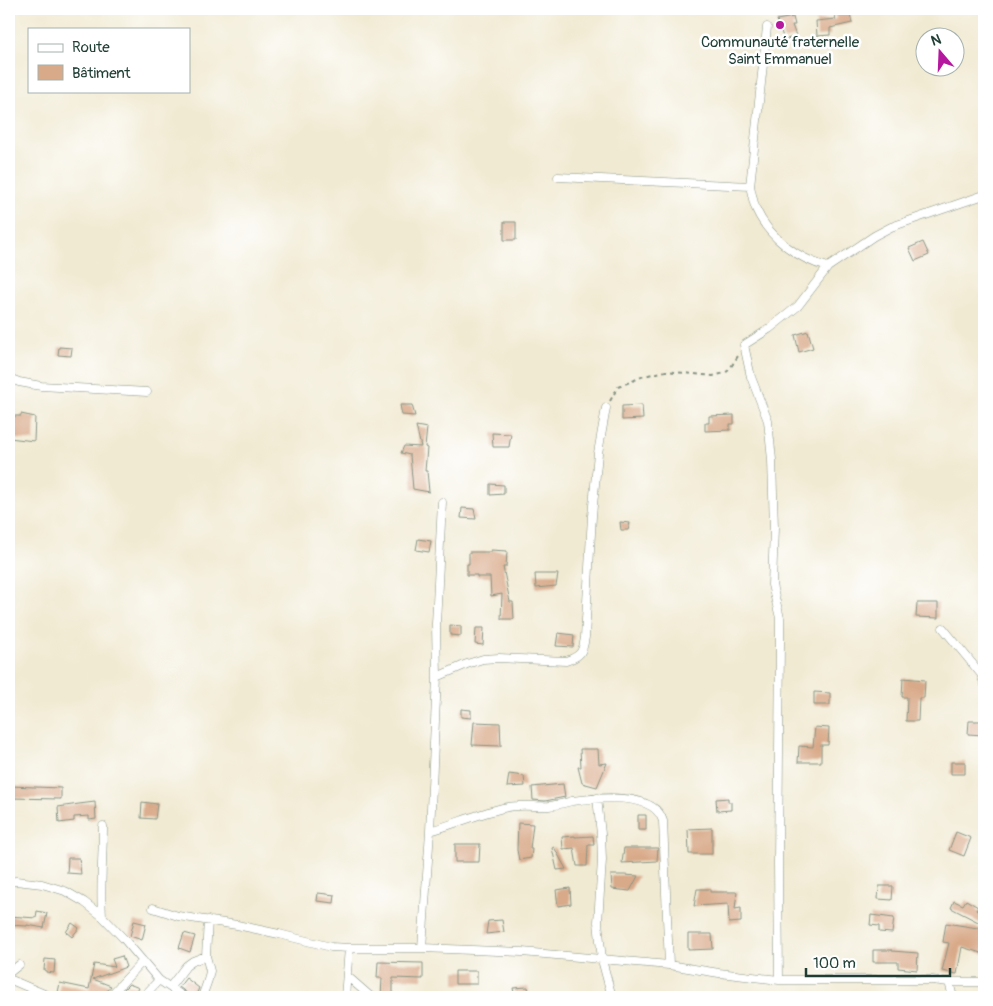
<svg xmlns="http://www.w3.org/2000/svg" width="993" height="1006" viewBox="0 0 993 1006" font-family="Pangolin,sans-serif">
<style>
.building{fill:#d9aa8a}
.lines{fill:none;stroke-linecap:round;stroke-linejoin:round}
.minor-casing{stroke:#889484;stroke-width:9}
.path{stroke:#889484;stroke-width:2;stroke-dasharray:4 4;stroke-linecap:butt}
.minor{stroke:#fff;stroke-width:8}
.poi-dot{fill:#b5179e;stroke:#fff;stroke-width:2}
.labels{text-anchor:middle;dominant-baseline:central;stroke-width:5;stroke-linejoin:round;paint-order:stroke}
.poi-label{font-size:15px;fill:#1f3d34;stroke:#fff}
</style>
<rect width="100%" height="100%" fill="#fff"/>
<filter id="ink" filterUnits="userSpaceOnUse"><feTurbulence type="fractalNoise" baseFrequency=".02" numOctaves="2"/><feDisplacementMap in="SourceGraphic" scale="10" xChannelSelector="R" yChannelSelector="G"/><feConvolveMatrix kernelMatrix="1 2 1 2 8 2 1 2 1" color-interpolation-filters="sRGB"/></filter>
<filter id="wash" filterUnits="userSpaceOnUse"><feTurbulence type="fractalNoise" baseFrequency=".0096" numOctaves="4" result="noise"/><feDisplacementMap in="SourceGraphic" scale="20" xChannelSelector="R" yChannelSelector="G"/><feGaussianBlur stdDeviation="1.12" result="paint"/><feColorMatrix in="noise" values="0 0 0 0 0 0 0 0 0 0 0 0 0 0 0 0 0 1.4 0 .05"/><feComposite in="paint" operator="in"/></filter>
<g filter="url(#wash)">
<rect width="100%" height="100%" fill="#f1ead3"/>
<g id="blocks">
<path class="building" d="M833,9H849L852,23L830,28V35L817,36L816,21L836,19Z
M793,17L795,25H792L796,36L784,40L777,20Z
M504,222H516V240H504Z
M923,242L929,255L915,261L909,248Z
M808,331L813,348L799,352L795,335Z
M59,347L72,348L71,356L58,355Z
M400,405H412L415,416L402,415Z
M642,405L643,419L622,420V406Z
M21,414L35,417L34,441L9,438V416H21Z
M734,415V424H730V430L705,431V423H709V416Z
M416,426L427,428L425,447L427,448L425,471H427L429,492L413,489L410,455L401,453L404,446L421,447Z
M492,433L511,434L509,447H493Z
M490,484L504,485V494L490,495Z
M462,508L474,509L476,519L461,518Z
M620,522L630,523L628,530H621Z
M418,539L431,541L429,552L416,550Z
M491,550L507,551L506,567H503L510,602H513L514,619H501L502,594L491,596L490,577H477V575H467V564H469V552H491Z
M535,574H558L556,586L536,588Z
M917,603H938V618L916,617Z
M450,625L461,626V636L450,635Z
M476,628H484L483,645L475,644Z
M558,633L574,635L573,647L556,646Z
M903,678L925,680L924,698H919L918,721H906L907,697H902Z
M814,692L830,693V705H814Z
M461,709L471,710V718L461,717Z
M969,721H983V735L968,734Z
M474,722L500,723L501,746L472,745Z
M815,727L829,728L828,745H821V762H798L799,746L813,747Z
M580,749H598L599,764L607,763L597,787L582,783L578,767H581Z
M951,762H965V774H951Z
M509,774L524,776L525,786L507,787Z
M563,784L565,797L545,801L533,800L532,787Z
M9,786L61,788V799L9,798Z
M728,798V802H731V810L717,811L716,799Z
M95,802L96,819L89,820V816L74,817V821L59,823L58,807L79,804Z
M142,802L157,804L155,819L141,818Z
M638,815H646V830H638Z
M518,823L533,824L530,849H532L531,858L519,860L517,850Z
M712,828V854H689L688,829Z
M956,832L971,838L964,856L949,850Z
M575,836V837L593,836L594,845H588L587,866H577L574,848L563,849L562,837Z
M455,844H480L479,862H455Z
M554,847L566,869L557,870L552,848Z
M624,848H658L657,861L622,863Z
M68,858H79L81,874L67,873Z
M611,875H624L638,876L630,891L612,889Z
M879,886H893L892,900L878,899Z
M570,888L571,904L558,906L556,890Z
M697,889H710V892H737L735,909L741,908V922L729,923L728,904L694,906Z
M318,893L335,895L334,903L317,901Z
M966,900L978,907L976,910L984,915V925L951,908L954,901L963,905Z
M37,911L47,913L44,928L27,925V926L9,925V916L36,918Z
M871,915L894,918L892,933L879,932V926L870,925Z
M502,920L504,932L486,934L488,921Z
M134,921L146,924L142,940L130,936Z
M72,923L79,928L72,937L66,932Z
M946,923L984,929V954L962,947L957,974L942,971L949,943L943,942Z
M184,933L195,936L190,952L179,948Z
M688,934H712L713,949L688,950Z
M873,950H892V951L918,953L917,970L898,968V962H873Z
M122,956L126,967L93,979L111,986L104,995L97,992L96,997H57L60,983L89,989L94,964L115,967L112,959Z
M45,959L55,960L54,973L46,972V970H44Z
M378,962L423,963V979L393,978V997H381L382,978H377Z
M455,971H477V984H455Z
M186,978L199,988L195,997H192L179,987Z
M129,984L139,988L134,997L122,991Z
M528,987L530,997H515L513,988Z"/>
</g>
</g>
<g filter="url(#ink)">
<use href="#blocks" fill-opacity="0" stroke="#889484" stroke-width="1"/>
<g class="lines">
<g class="minor-casing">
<path id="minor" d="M767,27L750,186C752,194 753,202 756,209C769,238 798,259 828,267
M558,177L750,186
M9,378L19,382L41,386L147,392
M943,628L981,674L984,683
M437,677L467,664L483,659L499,658L566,661C581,656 583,652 585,637L592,516L598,453L606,408
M597,798L601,834L602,860L598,922L602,960L612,997
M430,831C454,824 478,814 503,808C508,807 514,806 518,806C529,805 539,807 549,806C557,805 564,803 572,801C595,798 655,791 663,821L669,965
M9,882L16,881L42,884L65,891L84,902L102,916L124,939L159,980L184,997
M153,908L178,916L237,925L279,934L331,947L349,948H422L522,952L669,965L719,973L779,980H932L949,982H984
M102,916C100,886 103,856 103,826
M422,948L430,831L437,677L436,624L442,502
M9,973L19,965
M347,976L371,997
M9,979L51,997
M779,980L778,863L780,642V618L772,585L774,528L772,460L768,421L751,377L744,345L769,329L798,306L828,267L874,236L891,227L984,195
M949,982L953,997
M170,987L186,966L193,961L206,956
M109,997L143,961
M143,997L159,980
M202,997L208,980L210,971L206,956L208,920
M345,997L349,948"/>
</g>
<path class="path" d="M610,401L618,387L644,376L666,371L713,376L725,373L729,370L738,356"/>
<use href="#minor" class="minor"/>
</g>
</g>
<circle class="poi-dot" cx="780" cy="25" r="5"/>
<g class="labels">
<g class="poi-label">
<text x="780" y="42">Communauté fraternelle<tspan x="780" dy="17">Saint Emmanuel</tspan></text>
</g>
</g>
<rect width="993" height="1006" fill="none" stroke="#fff" stroke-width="30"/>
<rect x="28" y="28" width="162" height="65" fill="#ffffff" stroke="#a5b1ae"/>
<rect x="38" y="44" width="25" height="8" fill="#ffffff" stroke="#a5b1ae"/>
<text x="72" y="52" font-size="15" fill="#1f3d34">Route</text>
<rect x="38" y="65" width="25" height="15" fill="#d9aa8a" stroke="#a5b1ae"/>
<text x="72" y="78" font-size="15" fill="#1f3d34">Bâtiment</text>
<g transform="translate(940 52) rotate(341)"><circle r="24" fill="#ffffff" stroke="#a5b1ae"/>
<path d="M0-4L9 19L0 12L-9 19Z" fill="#b5179e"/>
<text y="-8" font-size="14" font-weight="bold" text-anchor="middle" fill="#1f3d34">N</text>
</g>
<path d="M806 968v8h144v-8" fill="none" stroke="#1f3d34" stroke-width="2.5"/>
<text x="813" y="968" font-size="15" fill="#1f3d34" stroke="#ffffff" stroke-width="4" paint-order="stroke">100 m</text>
</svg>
